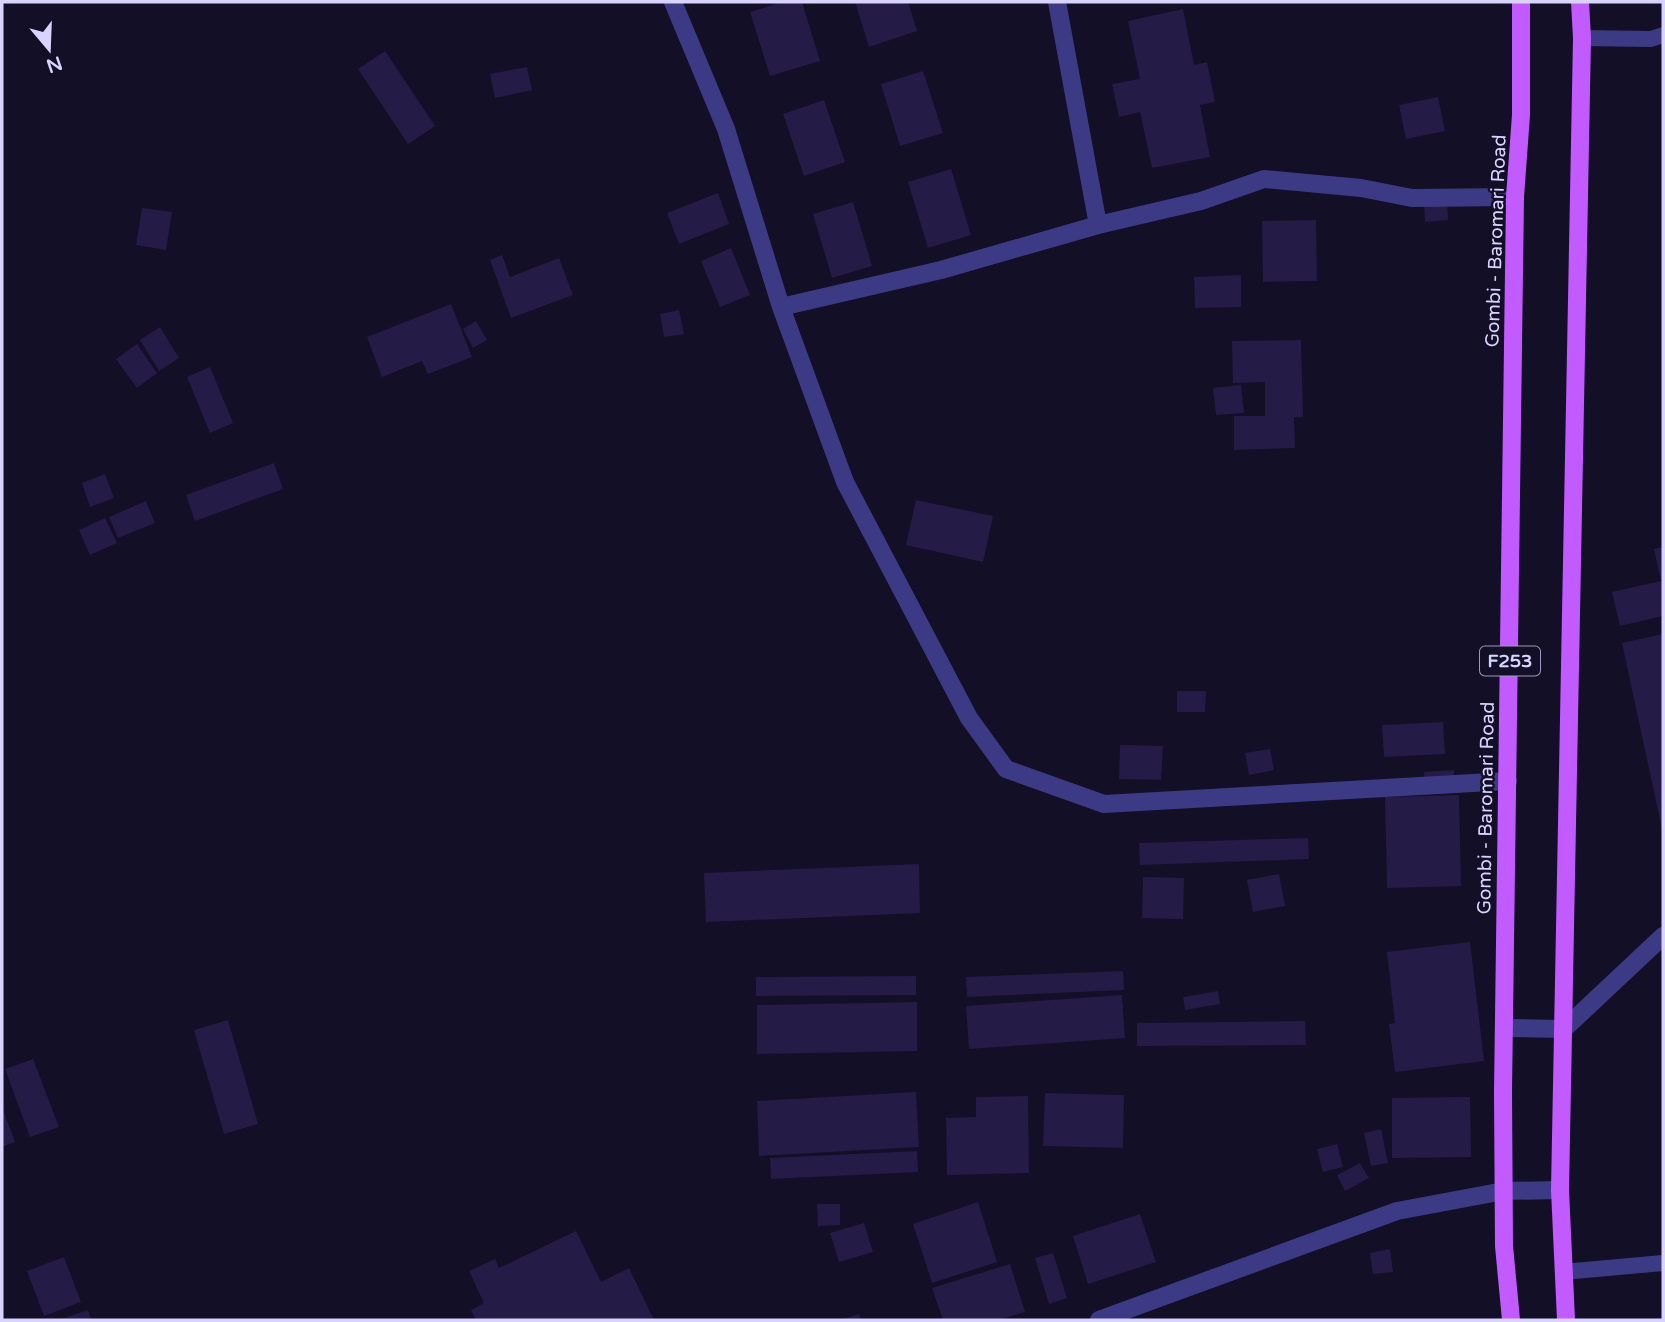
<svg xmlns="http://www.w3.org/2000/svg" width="1665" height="1322" viewBox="0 0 1665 1322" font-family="'Varela Round',sans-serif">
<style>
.building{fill:#241b47}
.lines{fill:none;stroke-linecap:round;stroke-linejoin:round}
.service{stroke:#3d3a85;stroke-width:16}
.minor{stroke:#3d3a85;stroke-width:18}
.primary{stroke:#c25bff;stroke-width:18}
.labels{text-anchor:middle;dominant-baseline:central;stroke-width:5;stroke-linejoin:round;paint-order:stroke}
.shield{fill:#130f26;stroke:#9e99be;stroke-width:2}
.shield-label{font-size:18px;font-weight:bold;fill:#d9d4ff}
.street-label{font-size:19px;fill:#d9d4ff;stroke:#130f26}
</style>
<rect width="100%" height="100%" fill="#130f26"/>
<path class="building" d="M782,2H802L820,61L770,76L750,12Z
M855,2H908L917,31L869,47Z
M1183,9L1194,65L1207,62L1215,102L1200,105L1210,157L1152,168L1140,112L1119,117L1112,84L1140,79L1128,21Z
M385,51L435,126L408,144L358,69Z
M527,67L532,90L495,98L490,74Z
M923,71L943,133L900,146L881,84Z
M1438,97L1445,131L1406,139L1399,105Z
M824,100L845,162L804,176L783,114Z
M951,169L971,235L928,248L908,182Z
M718,193L729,224L679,244L667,213Z
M1447,200L1448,220L1425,222L1424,201Z
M853,202L872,266L832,278L813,214Z
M142,208L172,212L166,250L136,245Z
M1316,220L1317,281L1263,282L1262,221Z
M731,248L750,295L720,307L701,261Z
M502,255L510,277L559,258L573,295L511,318L490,260Z
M1241,275V307L1195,308L1194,277Z
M451,304L472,357L428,374L422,361L382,377L367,337Z
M679,310L684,334L664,337L660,314Z
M476,321L487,340L473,348L463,329Z
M160,327L179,358L159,371L140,340Z
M1301,340L1303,417H1294L1295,448L1234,450V416H1265V382L1233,383L1232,341Z
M137,344L157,373L137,388L116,359Z
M210,367L233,423L210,433L187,377Z
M1241,385L1244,413L1216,415L1213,388Z
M274,463L283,489L195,521L186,495Z
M105,474L114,498L90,507L82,483Z
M916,500L993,516L983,562L906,545Z
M146,501L155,523L118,538L109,517Z
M105,518L117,543L90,555L79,530Z
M1663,547V616L1620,626L1612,592L1661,581L1654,549Z
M1663,634V829H1662L1622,643Z
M1177,691H1206L1205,712H1177Z
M1443,722L1445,754L1384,757L1382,725Z
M1120,745L1163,746L1161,780L1119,779Z
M1270,749L1274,770L1249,775L1245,753Z
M1454,770L1455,791L1426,795L1424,772Z
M1459,795L1461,886L1387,888L1385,797Z
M1308,838L1309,859L1140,865L1139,843Z
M919,864L920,913L706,922L704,873Z
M1279,874L1285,906L1253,912L1247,880Z
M1143,877L1184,878L1183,919L1142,918Z
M1470,942L1484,1061L1395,1072L1389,1024L1395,1023L1387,952Z
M1123,971L1124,990L967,997L966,977Z
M916,976V995L756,996V977Z
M1218,991L1220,1004L1185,1010L1183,997Z
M1122,995L1125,1038L969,1049L966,1006Z
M917,1002V1051L757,1054V1005Z
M228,1020L258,1124L224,1134L194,1030Z
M1305,1021L1306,1045L1137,1046V1023Z
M33,1059L59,1127L30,1137L5,1069Z
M916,1092L919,1147L759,1156L757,1101Z
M1045,1093L1124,1095L1123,1148L1043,1146Z
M1028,1096L1029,1173L947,1175L946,1118L976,1117V1097Z
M1470,1097L1471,1157L1392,1158V1098Z
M2,1107L15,1142L2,1147Z
M1381,1129L1388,1163L1371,1166L1364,1133Z
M1337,1144L1343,1167L1323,1172L1317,1149Z
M917,1151L918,1172L771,1179L770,1158Z
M1360,1163L1369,1178L1345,1191L1337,1175Z
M978,1202L997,1262L932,1283L913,1224Z
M817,1204H840V1225L818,1226Z
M1140,1214L1156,1262L1088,1284L1073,1236Z
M864,1223L873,1252L839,1262L830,1233Z
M576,1231L601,1282L629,1268L654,1320H476L471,1310L484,1303L469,1271L495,1259L499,1268Z
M1390,1249L1393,1272L1373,1274L1370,1253Z
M1053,1253L1067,1298L1049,1304L1035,1258Z
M64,1257L81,1302L44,1316L27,1271Z
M1010,1264L1025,1312L998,1320H943L932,1288Z
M88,1310L91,1320H58Z
M859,1314L861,1320H840Z"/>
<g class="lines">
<path class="service" d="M1582,38L1651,39L1663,35
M1563,1272L1663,1263"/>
<path class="minor" d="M673,2L726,129L781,307L845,482L969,718L1006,769L1104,804L1508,781
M1057,2L1098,225
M781,307L941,270L1098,225L1201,201L1264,179L1361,188L1412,198L1515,197
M1504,1028L1564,1029L1663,936
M1099,1320L1397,1211L1504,1191L1560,1190"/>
<path class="primary" d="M1511,1320L1504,1246L1503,1092L1515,197L1521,115V2
M1566,1320L1560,1190L1582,38L1580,2"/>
</g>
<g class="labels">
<rect class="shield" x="1480" y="646.5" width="60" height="29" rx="5"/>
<g class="shield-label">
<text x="1510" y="661">F253</text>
</g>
<g class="street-label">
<text transform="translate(1496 241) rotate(-88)">Gombi - Baromari Road</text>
<text transform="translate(1486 808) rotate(-89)">Gombi - Baromari Road</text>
</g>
</g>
<rect width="1665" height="1322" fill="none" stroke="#d9d4ff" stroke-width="7"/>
<g transform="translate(49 49) rotate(161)" stroke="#130f26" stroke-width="5" paint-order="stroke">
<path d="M0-5L12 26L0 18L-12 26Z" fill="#d9d4ff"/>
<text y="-10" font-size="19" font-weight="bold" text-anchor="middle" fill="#d9d4ff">N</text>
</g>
</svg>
